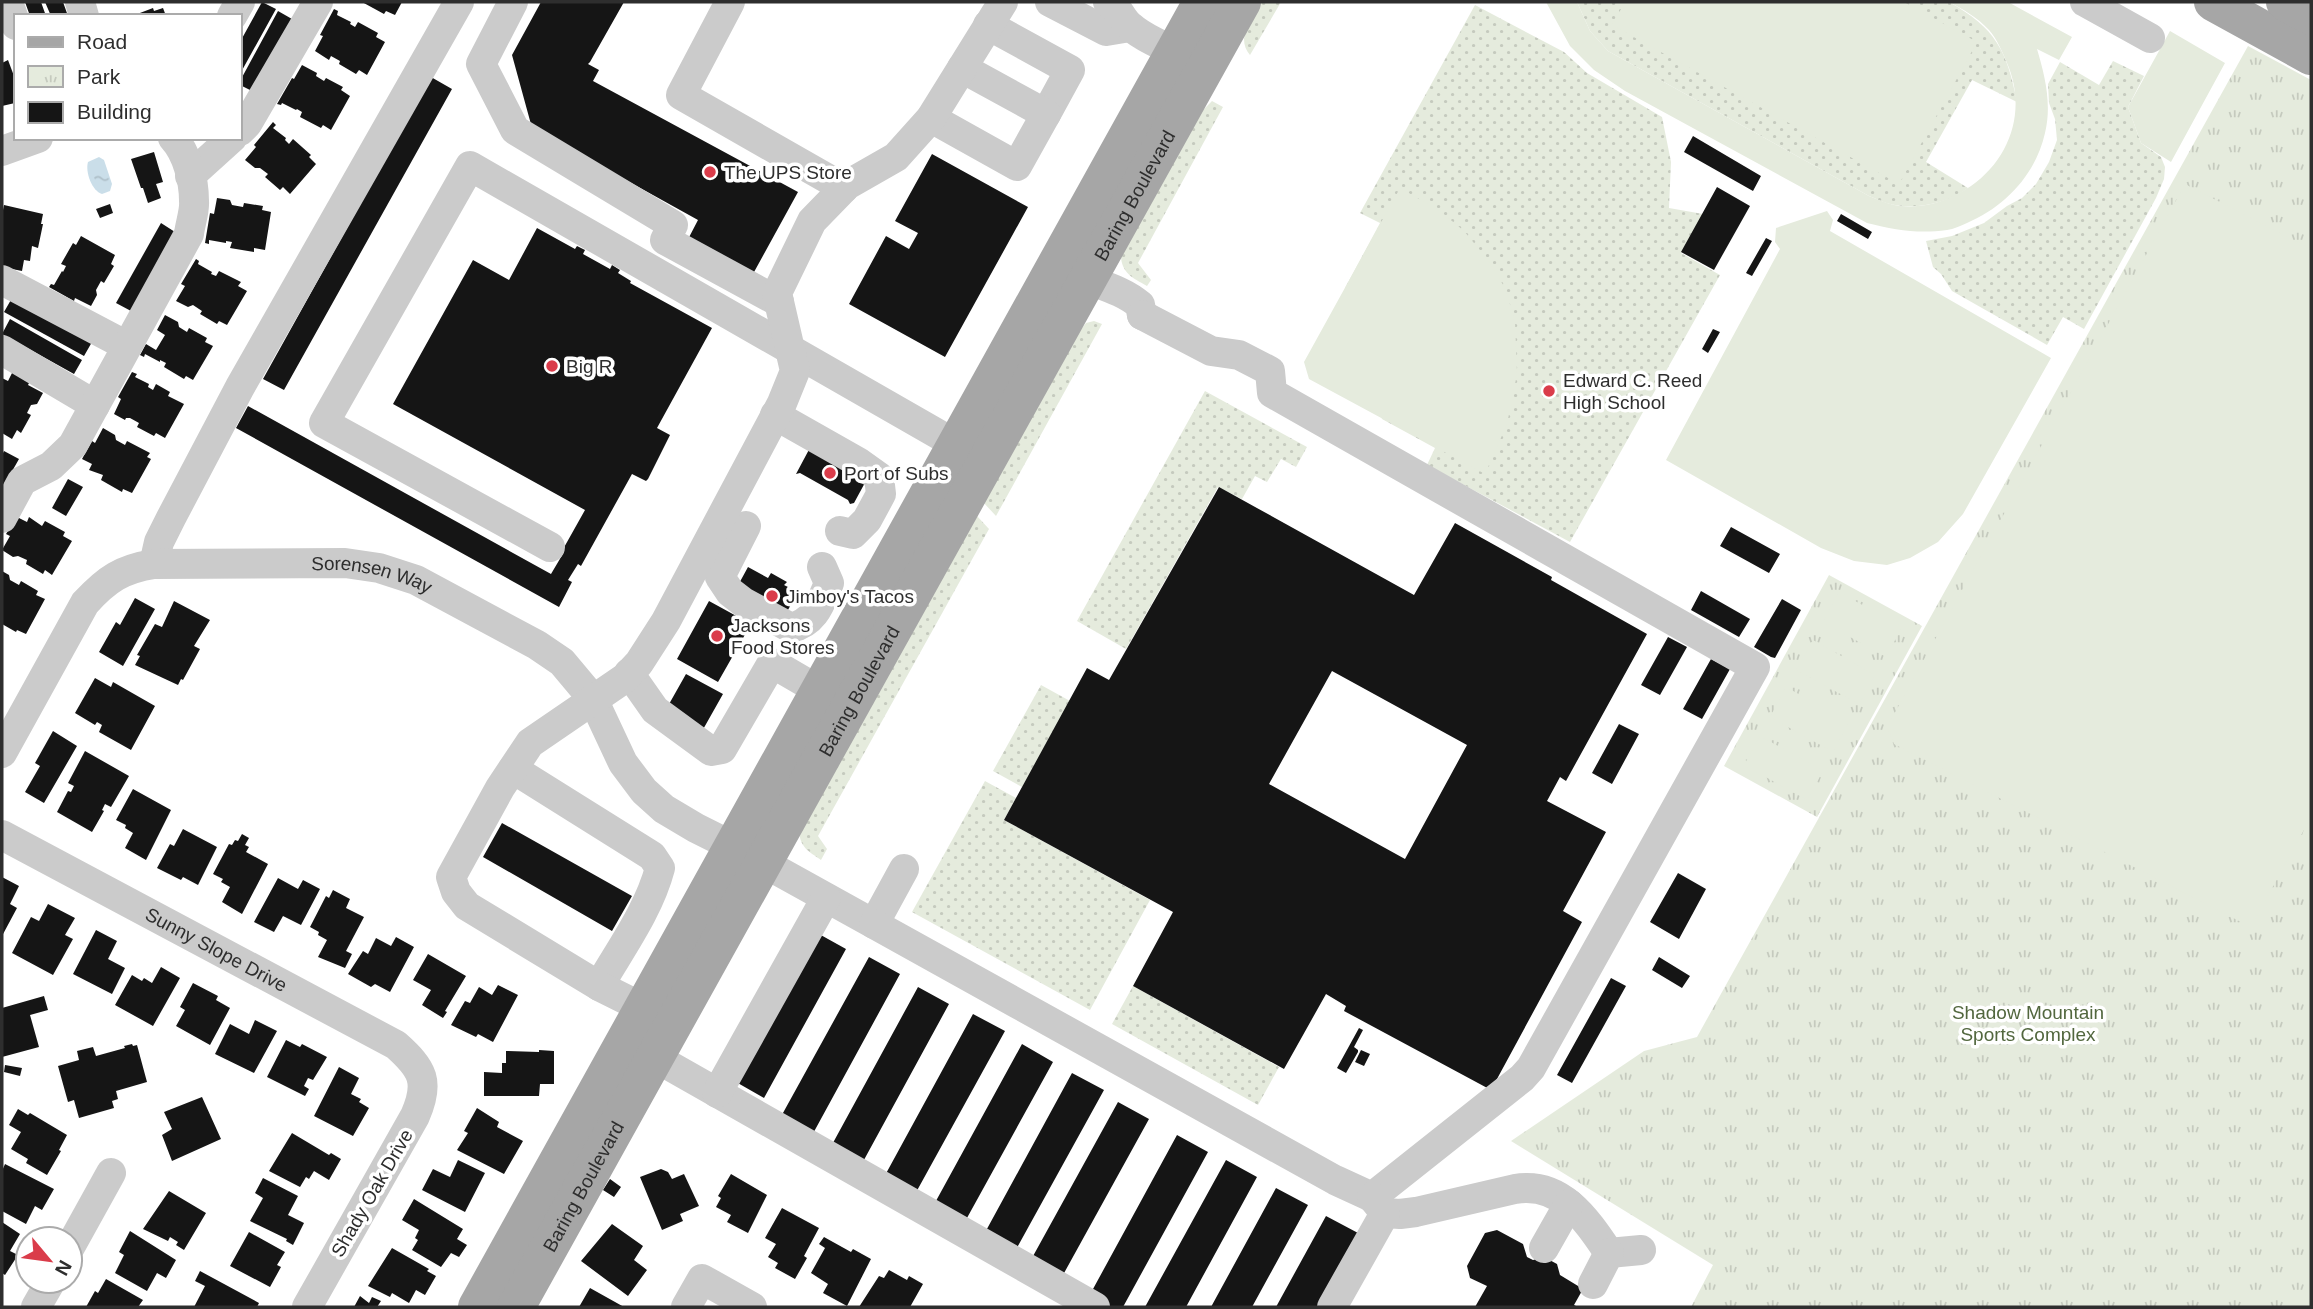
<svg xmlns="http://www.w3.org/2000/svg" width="2313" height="1309" viewBox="0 0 2313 1309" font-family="Helvetica,sans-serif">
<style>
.grass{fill:url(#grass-dots)}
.park{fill:url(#park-tufts)}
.garden{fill:#e5ebdd}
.water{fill:url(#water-ripples)}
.building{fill:#151515;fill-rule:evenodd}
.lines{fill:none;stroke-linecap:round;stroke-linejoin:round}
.minor{stroke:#cbcbcb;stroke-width:30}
.major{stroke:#a6a6a6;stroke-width:38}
.poi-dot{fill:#da3c4a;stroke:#fff;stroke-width:2.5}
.labels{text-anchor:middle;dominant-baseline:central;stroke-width:7;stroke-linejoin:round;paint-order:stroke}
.poi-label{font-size:19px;fill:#2e2e2e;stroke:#fff;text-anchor:start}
.street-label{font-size:19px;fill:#2e2e2e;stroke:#fff}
.park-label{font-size:19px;fill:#52673e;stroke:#fff}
</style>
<defs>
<pattern id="grass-dots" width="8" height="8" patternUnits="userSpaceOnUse" patternTransform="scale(1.75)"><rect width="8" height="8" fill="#e5ebdd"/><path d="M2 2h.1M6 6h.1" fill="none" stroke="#c5cabe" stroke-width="1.8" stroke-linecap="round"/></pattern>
<pattern id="park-tufts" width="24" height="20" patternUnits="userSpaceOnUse" patternTransform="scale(1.75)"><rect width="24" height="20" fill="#e5ebdd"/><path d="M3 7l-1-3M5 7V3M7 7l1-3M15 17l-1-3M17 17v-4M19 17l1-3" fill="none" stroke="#c5cabe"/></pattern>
<pattern id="water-ripples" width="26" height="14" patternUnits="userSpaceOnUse" patternTransform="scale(1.75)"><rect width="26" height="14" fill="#cadee9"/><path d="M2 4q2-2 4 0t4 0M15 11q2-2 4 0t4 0" fill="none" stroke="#aebfc8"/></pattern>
</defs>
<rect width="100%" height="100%" fill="#fff"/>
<path class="grass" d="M1262,2H1281L1250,55C1235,37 1252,19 1262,2Z
M1577,2H1949C1996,28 2007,51 2017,102L1972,80L1926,162L1968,188C1948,203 1920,209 1895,205C1886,204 1877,199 1869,196L1608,51L1590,31Z
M1475,5L1564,52L1587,73L1662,117L1671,162L1669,208L1703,214L1681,253L1720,275L1570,542L1427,465L1435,448L1382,419L1345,288L1380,223L1360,213Z
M2113,61L2144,76L2128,107L2141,143L2161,157L2165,167L2164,179L2156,198L2084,329L2063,317L2047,345L1952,291L1941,274L1933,267L1926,241L1952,236L1984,223L2007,206L2022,198L2036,184L2049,162L2057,140L2055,119L2049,103L2048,84L2060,62L2099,85Z
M1212,101L1223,107L1138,263L1151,280L1147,286C1133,278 1121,273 1121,255L1200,113Z
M1094,321L1102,324L996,516L983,502L1079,332L1086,323Z
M1205,391L1307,447L1296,467L1281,459L1267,482L1255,476L1242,499L1218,487L1126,649L1077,621Z
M977,516L989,529L818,836L827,849L821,860C808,851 800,847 799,831Z
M1041,685L1070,701L1022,787L993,771Z
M985,781L1016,798L1004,820L1150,900L1090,1010L912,912Z
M1133,986L1279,1067L1258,1105L1112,1024Z"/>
<path class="park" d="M2248,46L2311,80V1307H1691L1713,1265L1511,1141L1644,1051L1697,1037Z
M1829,575L1922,626L1817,817L1724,766Z"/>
<path class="garden" d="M1546,2H1577L1590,31L1608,51L1869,196C1877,199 1886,203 1894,205C1922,210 1949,201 1971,186C2011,158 2027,109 2007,63C2002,51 1997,39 1989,30C1978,18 1963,9 1949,2H2008L2072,37L2059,60L2037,49C2045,76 2052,104 2045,133C2036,174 2005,207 1967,223C1960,226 1954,229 1947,230C1918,234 1895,230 1867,223L1625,91L1594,70L1570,46Z
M1625,2H1904L1977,42L1899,184L1612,25Z
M2170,31L2225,63L2171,162L2141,143L2128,107Z
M2185,184L2311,249V817L2254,921H2239L1894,744L1887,727Z
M1400,188L1440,211L1464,231L1488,260L1505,288L1515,321L1517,374L1507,424L1485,474L1309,379L1304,362Z
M1827,211L1833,220L1830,231L2051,358L1963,514L1938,542L1910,558L1887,565L1854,561L1821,548L1666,460L1780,249L1775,242L1776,228Z
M1839,592L1902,627L1886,657L1823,622Z
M1813,640L1875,675L1859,704L1796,670Z
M1786,687L1849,722L1833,752L1770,717Z
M1760,736L1823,771L1807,800L1744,765Z"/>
<path class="water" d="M99,157L104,160L112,184L110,191L102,194C92,191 85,172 88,162Z"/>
<path class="building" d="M25,2H41L46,16H30Z
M45,2H63L68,16H51Z
M262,2L276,9L240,74V42Z
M362,2H402L395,15L386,11L384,14Z
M541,2H624L590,62L588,64L599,70L593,81L798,192L748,283L685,245L698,220L532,128L512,55Z
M153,8L154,11L163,8L166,16H132Z
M334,9L338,11L337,15L351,22L350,24L355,27L358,22L378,33L376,37L385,42L367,75L359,70L356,74L339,64L340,61L331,56L329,60L315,51L323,36L320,35Z
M278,11L292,19L252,91L240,85V81Z
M8,60L14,76L16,75V97H13L15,103L2,106V63Z
M302,65L317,73L316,76L324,81L326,78L343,87L341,90L350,96L331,130L323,125L321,128L300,117L302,112L297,109L296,110L282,103L281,105L277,104L292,78L294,79Z
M431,77L452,89L284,390L263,379Z
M273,122L276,125L273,128L286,138L285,140L289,144L293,139L311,155L309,157L316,164L290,194L283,187L280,190L265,177L268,174L260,168H255L245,160L256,147L254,145Z
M1693,136L1761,176L1753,191L1684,152Z
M154,152L163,182L156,184L161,198L148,203L143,188H141L131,159Z
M932,154L1028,207L945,357L849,304L886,236L909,249L918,233L895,221Z
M1717,187L1750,206L1714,270L1681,252Z
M217,198L230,200L232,205L243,207L244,203L263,206L262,210L271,212L265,250L254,248V252L230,248L232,242L226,241V243L209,240V244L205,243L210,213L214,214Z
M110,204L113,213L100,218L96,209Z
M4,205L43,214L41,224H43L38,248L32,246L30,261L24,260L22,271L2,267V215Z
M1841,214L1872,232L1868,239L1837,221Z
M161,223L175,232L131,311L116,303Z
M537,228L575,249L577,246L585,250L583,254L610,269L612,265L620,270L618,273L631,281L630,283L712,328L657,428L670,435L648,479L646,481L632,474L581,566L578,564L568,580L572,582L559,607L236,428L248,406L551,574L564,552L562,551L585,510L393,404L473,260L509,280Z
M81,236L115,255L111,264L114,266L104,283L101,281L96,290L97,295L91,306L75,298L74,301L49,287L51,284L54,285L62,271L63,272L66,266L61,264L73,243L76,245Z
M1766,238L1772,241L1752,276L1746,273Z
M196,259L199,261L198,264L212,272L211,274L216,276L219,271L241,282L238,286L247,291L227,325L219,321L217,324L200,314L202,311L193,305L188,307L176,301L185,286L181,284Z
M12,298L92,342L84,356L4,312Z
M165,315L178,322L179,327L187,332L189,328L207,338L205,342L213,346L193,380L186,376L184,379L164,367L166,363L160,360V362L145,354L144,357L140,355L146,344L156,350L165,335L157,330Z
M10,319L82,360L74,374L2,334Z
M1713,329L1720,332L1708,353L1702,349Z
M13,371L31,379L28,385L43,393L37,404L31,405L27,413L31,415L21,433L17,430L12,439L2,433V378L8,381Z
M132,372L137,374L135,377L149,384L148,387L153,390L156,384L170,392L168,396L184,404L165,438L156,433L154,436L137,427L139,423L130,418H126L125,420L114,414L121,399L118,397Z
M103,428L115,435L116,440L125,445L127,441L150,453L147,457L151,459L132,493L123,489L122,492L101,480L103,475L89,470L92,464L82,459L92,441L95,443Z
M812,444L867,479L854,503L850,504L848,500L800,473L796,474Z
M4,451L19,459L2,489V455Z
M68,479L83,487L66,516L52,508Z
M1219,487L1414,595L1455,523L1552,577L1551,580L1647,634L1566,781L1560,777L1547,801L1606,832L1563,911L1582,922L1491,1090L1344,1011L1346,1006L1326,994L1284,1069L1133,986L1173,912L1004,820L1087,668L1109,680ZM1332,671L1467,745L1405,859L1269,784Z
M17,517L27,522L29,517L42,526L45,521L65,532L63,536L72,541L52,575L45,570L43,574L26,564L27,560L18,556L13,557L2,550L10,536L6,534Z
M1731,527L1780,554L1769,573L1720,546Z
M748,567L768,578L771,573L787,582L784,585L798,592L784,617L736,589Z
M2,571L9,575L10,580L19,585L21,581L38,591L36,595L45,599L26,634L17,630L16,632L2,624Z
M1701,591L1750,619L1739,637L1691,610Z
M135,598L155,609L123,666L99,652L116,622L120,625Z
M1782,599L1801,610L1775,658L1771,657L1754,647Z
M174,601L210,620L194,646L200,649L183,680L181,679L178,685L135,665L140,656L137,655L155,624L162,627Z
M709,601L751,624L718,682L677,659Z
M1668,637L1687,647L1660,695L1641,685Z
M1711,659L1730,669L1702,719L1683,709Z
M686,674L723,694L701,733L664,713Z
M95,678L111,687L113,682L155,706L131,750L99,732L102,725L97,722L95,725L75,713Z
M1619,724L1639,734L1612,784L1592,773Z
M53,731L77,746L44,803L25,792L40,766L35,763Z
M85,751L129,776L111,807L105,804L102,810L104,811L92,832L57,812L68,791L71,792L74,786L68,783Z
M133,789L171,810L146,860L125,848L133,833L125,828L126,825L116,820Z
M502,823L632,896L612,931L483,857Z
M183,829L217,847L198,885L183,877L181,880L157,868L170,844L174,846Z
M242,834L249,838L245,845L249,847L246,852L268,864L242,914L222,902L230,887L221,882L223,879L213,874L229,844L232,845L235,840L238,841Z
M1678,873L1706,889L1679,939L1650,922Z
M2,877L19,886L10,904L17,908L2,936Z
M278,878L298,889L303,880L320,889L301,925L283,916L274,932L254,922Z
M333,890L350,899L346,908L364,917L346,951L352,954L345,968L318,957L327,940L318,935L319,932L310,927L326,896L329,898Z
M48,904L75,918L65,935L73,939L53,975L12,953L31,917L39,921Z
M96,930L117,941L108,959L125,968L112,994L73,974Z
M819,934L846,949L764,1098L736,1082Z
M396,937L414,947L390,992L375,984L371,987L348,974L363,951L368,954L376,938L391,946Z
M428,954L466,976L445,1011L447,1012L443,1018L422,1005L431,990L413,980Z
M869,957L900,974L810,1139L778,1122Z
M1659,957L1690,976L1682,988L1652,970Z
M161,967L180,978L153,1026L115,1005L132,975L142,981L144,978L152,983Z
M1611,978L1626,986L1572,1083L1557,1075Z
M193,983L218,996L216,1000L230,1008L210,1045L176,1026L185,1010L180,1007Z
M498,985L518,995L493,1042L478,1034L476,1037L451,1025L465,1001L470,1003L479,987L492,995Z
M918,987L949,1004L859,1169L828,1152Z
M44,996L48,1010L30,1015L39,1047L2,1057V1008Z
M973,1014L1005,1031L914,1196L883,1179Z
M255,1020L277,1031L254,1073L215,1054L230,1024L249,1034Z
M1359,1028L1363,1030L1354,1047L1358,1050V1052L1346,1073L1337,1068Z
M286,1040L300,1047L302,1044L327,1057L313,1080L308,1078L304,1086L309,1089L305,1096L267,1077Z
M132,1044L133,1046L137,1045L147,1082L116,1091L118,1099L112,1101L114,1108L79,1118L74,1100L68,1102L58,1066L79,1060L77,1051L93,1047L96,1056L125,1048L124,1046Z
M1022,1044L1053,1062L962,1227L931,1210Z
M539,1050L554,1051V1084H540L539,1096H484V1072L502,1073V1063H506V1051L539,1052Z
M1361,1050L1370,1054L1364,1066L1355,1062Z
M5,1065L22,1068L20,1076L4,1072Z
M339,1067L359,1078L351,1094L361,1099L359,1102L369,1108L353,1136L314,1116Z
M1072,1073L1104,1090L1013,1255L982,1238Z
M202,1097L221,1139L172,1161L162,1135L172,1129L164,1112Z
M1118,1102L1149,1119L1058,1284L1027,1267Z
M477,1108L499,1122L497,1127L523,1141L504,1174L457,1150L468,1133L464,1131Z
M18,1109L28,1115L30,1113L67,1135L59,1150L61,1151L47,1175L26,1163L28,1159L11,1149L21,1132L9,1125Z
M292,1133L329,1155L331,1153L341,1159L329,1180L314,1171L309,1179L306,1177L300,1187L269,1171Z
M1177,1135L1208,1152L1123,1307H1100L1087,1300Z
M458,1160L485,1173L465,1212L422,1190L433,1169L450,1177Z
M1226,1160L1257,1177L1186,1307H1145Z
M5,1164L54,1189L42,1210L35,1206L26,1224L2,1211V1171Z
M661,1169L668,1172L672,1179L684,1174L699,1206L680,1214L683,1221L662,1230L640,1177Z
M731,1174L767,1195L748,1233L727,1222L731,1215L716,1207L721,1198L718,1196Z
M263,1178L298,1196L288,1215L304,1223L293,1245L286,1241L287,1239L250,1221L263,1198L255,1193Z
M610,1179L621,1187L614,1197L603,1190Z
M1276,1188L1308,1205L1252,1307H1211Z
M169,1191L206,1213L184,1250L176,1245L178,1242L170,1237L168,1241L143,1229Z
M414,1199L463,1229L457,1239L467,1245L459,1257L451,1253L441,1267L412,1250L418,1240L415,1238L419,1230L402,1220Z
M782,1208L819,1228L804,1256L807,1258L795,1279L775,1268L778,1263L768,1257L776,1244L765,1238Z
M1326,1216L1358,1233L1317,1307H1276Z
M2,1222L20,1234L10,1251L18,1255L5,1275L2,1273Z
M612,1224L643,1246L634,1260L647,1270L628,1296L581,1261Z
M1497,1230L1523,1244L1527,1257L1533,1260L1544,1257L1557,1264L1560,1275L1583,1289L1574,1305L1578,1307H1475L1487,1286L1470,1278L1467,1266L1485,1233Z
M130,1231L176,1260L166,1278L157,1273L147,1291L115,1273L124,1255L119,1252Z
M249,1232L285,1252L277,1265L281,1267L270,1287L230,1266Z
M824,1237L851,1252L853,1249L871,1259L847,1306L823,1293L828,1284L811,1273L825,1248L819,1244Z
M392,1248L429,1269L427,1271L436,1276L425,1295L416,1290L409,1303L392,1293L390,1297L368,1286Z
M889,1270L907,1280L909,1276L923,1284L910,1307H859L879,1276L884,1278Z
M200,1271L259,1303L257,1307H194L205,1286L195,1281Z
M106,1279L143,1300L138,1307H86L95,1291L98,1293Z
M590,1288L624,1307H579Z
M360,1296L369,1303L372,1297L381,1301L377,1307H354Z"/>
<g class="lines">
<g class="minor">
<path d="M8,2L16,25"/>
<path d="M80,2L84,16"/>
<path d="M513,2L481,64L515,130L673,225L665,240L779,302"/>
<path d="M730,2L681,95L844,188"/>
<path d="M1050,2L1106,31L1130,27"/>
<path d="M1108,2C1119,7 1121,19 1130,26C1144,39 1176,52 1194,59"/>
<path d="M2085,2L2150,38"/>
<path d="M232,16L240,2"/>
<path d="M988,25L1070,70L1046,114"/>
<path d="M931,118L1017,166L1046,114L962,68"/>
<path d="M240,131L247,124L318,2"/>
<path d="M2,151L38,138"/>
<path d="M190,176L232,138"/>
<path d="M1068,271C1092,284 1119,287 1140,305L1142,315"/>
<path d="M2,280L127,346"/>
<path d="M2,350L95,405"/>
<path d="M775,415L858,462L879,477L881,494L867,520L853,534L840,531"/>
<path d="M2,518L22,481L51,466L73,445L189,234C190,224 195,211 194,201C194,180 187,153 173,138"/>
<path d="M746,526L720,577L730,592L743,602L791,628C815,622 820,604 829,583L822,567"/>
<path d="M550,547L324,423L470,166L957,445"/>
<path d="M154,564L159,542L171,518L240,387L459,2"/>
<path d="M629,673L655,710L711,751L722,749L772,663L820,691"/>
<path id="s1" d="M2,753L85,603C107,579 122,569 154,564L345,563L379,568L416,580L537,645L562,662L593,699L623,763L644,791L664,809L696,828L734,847"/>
<path d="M513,769L652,856L660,868C649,910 621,948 599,986"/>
<path id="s2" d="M2,835L396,1045C423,1069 430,1082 415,1116L307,1307"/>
<path d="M764,863L874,924L904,869"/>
<path d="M874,924L1335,1180L1372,1197L1522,1078L1531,1068L1755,667L1272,393L1270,371L1239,355L1211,351L1142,315"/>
<path d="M643,1008L599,986L467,906L456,892L451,877L500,788L530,743L625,678L639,663L666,621L782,403L795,371L777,293L812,221L847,185L896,157L931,118L1003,2"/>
<path d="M656,1058L1095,1307"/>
<path d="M717,1093L826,898"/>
<path d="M1385,1213L1400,1214L1416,1212L1515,1189C1561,1181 1586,1219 1609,1253"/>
<path d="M70,1247L111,1173"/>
<path d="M1544,1248L1569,1204"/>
<path d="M1609,1253L1641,1250"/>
<path d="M1593,1284L1609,1253"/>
<path d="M36,1307L51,1281"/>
<path d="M686,1307L702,1279L752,1307"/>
<path d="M1332,1307L1385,1213L1372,1197"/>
</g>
<g class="major">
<path d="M2213,2L2311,56"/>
<path d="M2285,2L2311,16"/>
<path d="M477,1307L1202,2"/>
<path id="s3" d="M516,1307L1242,2"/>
</g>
</g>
<g class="poi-dot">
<circle cx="710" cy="172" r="7"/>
<circle cx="552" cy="366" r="7"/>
<circle cx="1549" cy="391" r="7"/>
<circle cx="830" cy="473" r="7"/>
<circle cx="772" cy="596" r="7"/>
<circle cx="717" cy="636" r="7"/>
</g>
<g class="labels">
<g class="poi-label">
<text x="724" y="172">The UPS Store</text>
<text x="566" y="366">Big R</text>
<text x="1563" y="380">Edward C. Reed<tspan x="1563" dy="22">High School</tspan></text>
<text x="844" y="473">Port of Subs</text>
<text x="786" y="596">Jimboy's Tacos</text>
<text x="731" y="625">Jacksons<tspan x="731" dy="22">Food Stores</tspan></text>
</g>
<g class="street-label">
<text stroke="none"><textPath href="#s3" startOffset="1272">Baring Boulevard</textPath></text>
<text stroke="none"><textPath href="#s1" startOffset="472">Sorensen Way</textPath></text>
<text stroke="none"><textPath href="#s3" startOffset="705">Baring Boulevard</textPath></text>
<text stroke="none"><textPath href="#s2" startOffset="243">Sunny Slope Drive</textPath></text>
<text stroke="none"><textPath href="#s3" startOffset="138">Baring Boulevard</textPath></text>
<text transform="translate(372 1193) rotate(-60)">Shady Oak Drive</text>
</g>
<g class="park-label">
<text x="2028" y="1012">Shadow Mountain<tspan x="2028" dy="22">Sports Complex</tspan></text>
</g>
</g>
<rect width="2313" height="1309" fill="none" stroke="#2e2e2e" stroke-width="7"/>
<rect x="14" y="14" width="228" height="126" fill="#ffffff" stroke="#ababab" stroke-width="2"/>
<rect x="28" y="37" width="35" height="10" fill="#a6a6a6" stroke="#ababab" stroke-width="2"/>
<text x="77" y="49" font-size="21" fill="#2e2e2e">Road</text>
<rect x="28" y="66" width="35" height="21" fill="url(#park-tufts)" stroke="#ababab" stroke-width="2"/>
<text x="77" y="84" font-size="21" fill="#2e2e2e">Park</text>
<rect x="28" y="102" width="35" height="21" fill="#151515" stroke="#ababab" stroke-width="2"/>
<text x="77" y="119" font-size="21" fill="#2e2e2e">Building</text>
<g transform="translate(49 1260) rotate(119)"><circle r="33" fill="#ffffff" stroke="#ababab" stroke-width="2"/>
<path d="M0-5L12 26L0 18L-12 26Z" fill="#da3c4a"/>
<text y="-10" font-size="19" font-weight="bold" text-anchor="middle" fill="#2e2e2e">N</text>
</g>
</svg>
